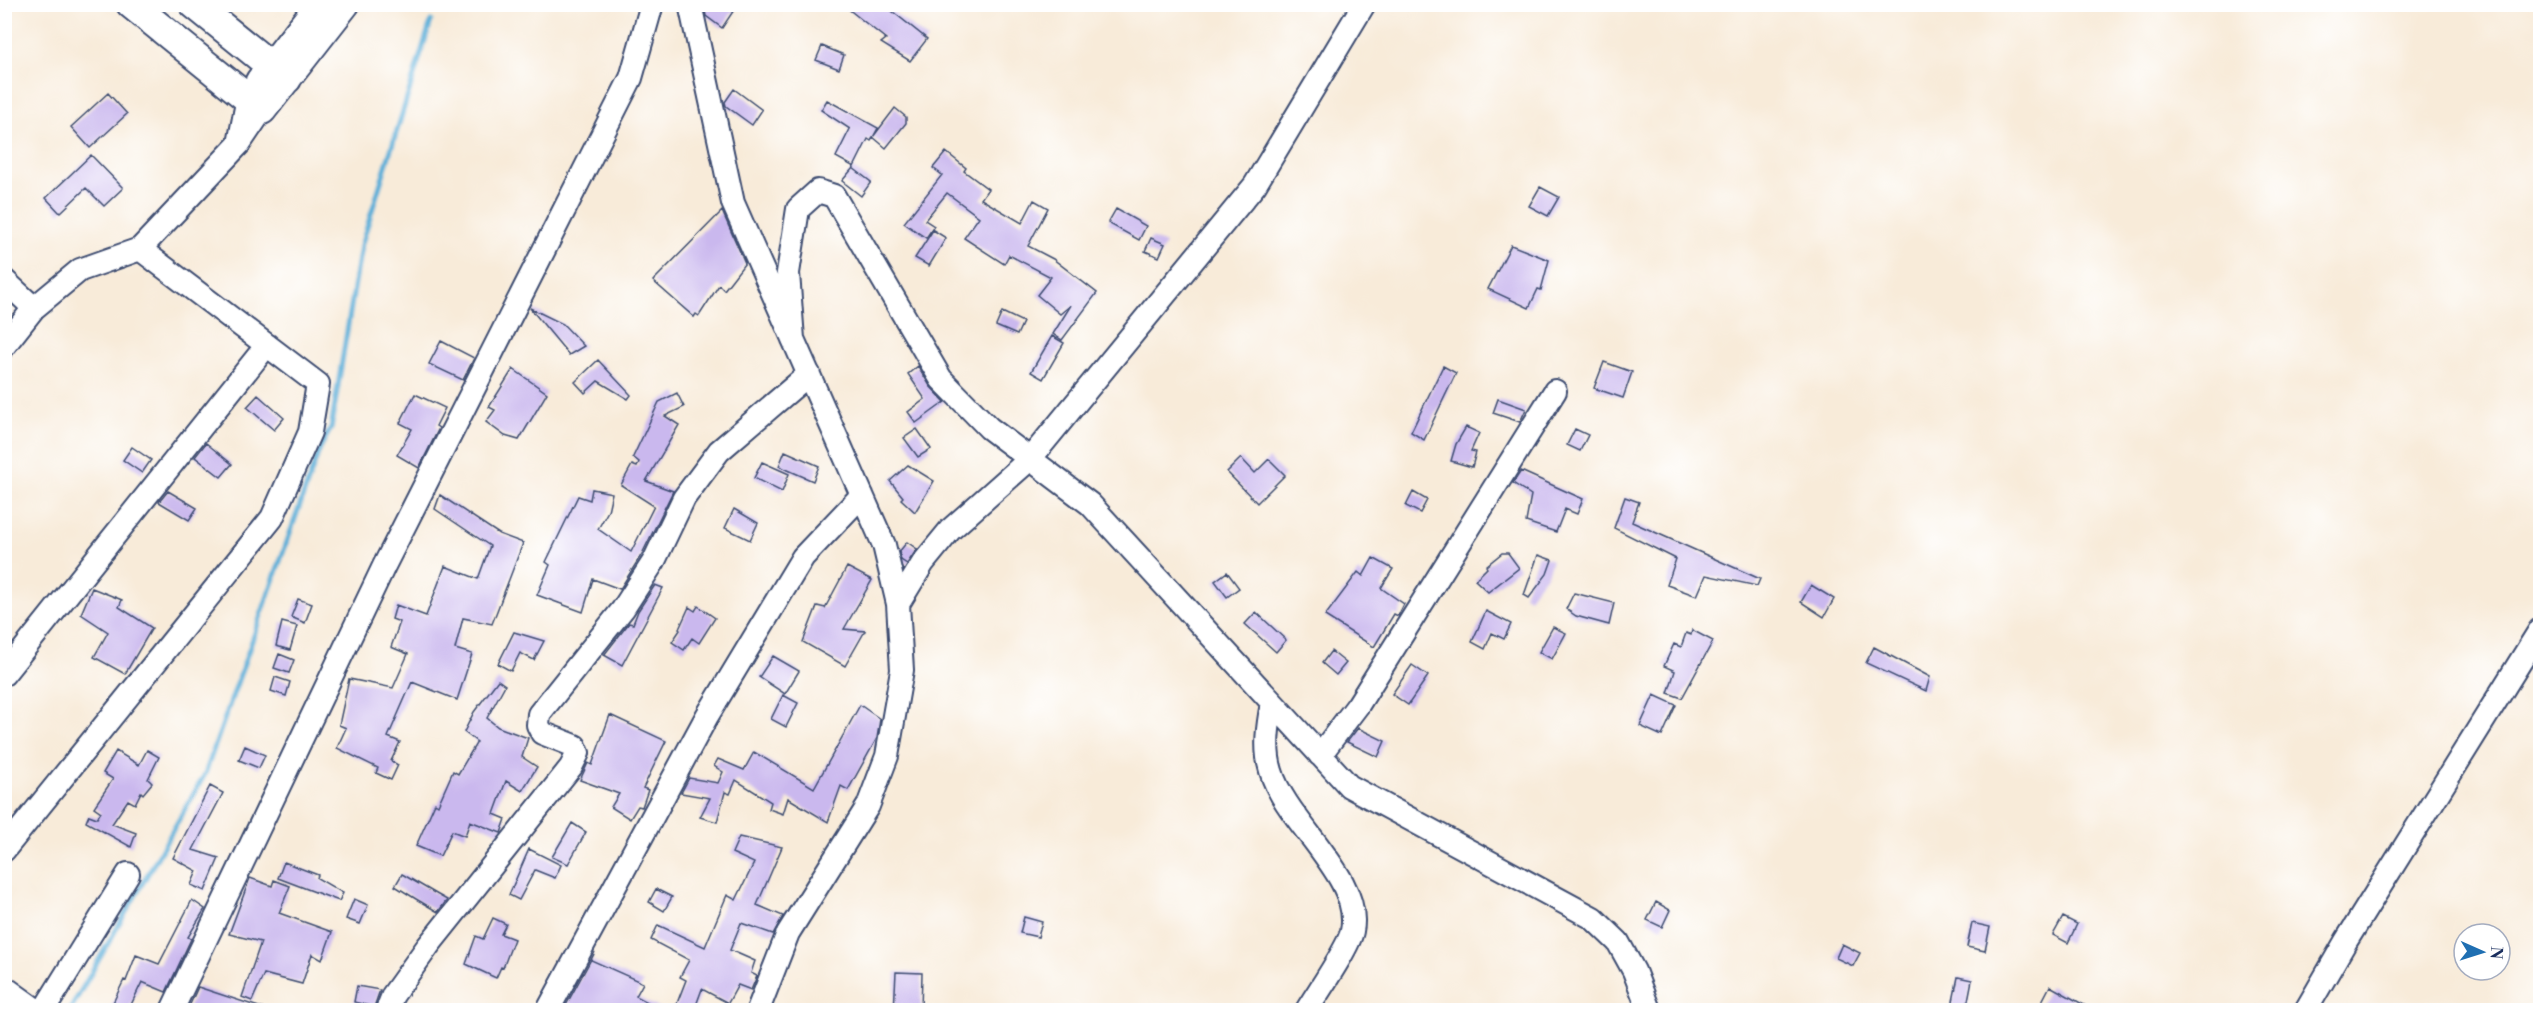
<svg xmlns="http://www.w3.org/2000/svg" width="2545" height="1015" viewBox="0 0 2545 1015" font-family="'Libre Bodoni',serif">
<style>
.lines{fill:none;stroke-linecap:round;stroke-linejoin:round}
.stream{stroke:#5cafd8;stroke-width:5}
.building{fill:#cab8ee}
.minor-casing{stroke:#3c4b70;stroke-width:26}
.tertiary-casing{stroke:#3c4b70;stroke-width:32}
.minor{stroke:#fff;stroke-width:22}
.tertiary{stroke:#fff;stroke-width:28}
</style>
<rect width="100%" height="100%" fill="#fff"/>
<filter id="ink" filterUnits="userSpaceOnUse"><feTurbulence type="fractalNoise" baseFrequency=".0167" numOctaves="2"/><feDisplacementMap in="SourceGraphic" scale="12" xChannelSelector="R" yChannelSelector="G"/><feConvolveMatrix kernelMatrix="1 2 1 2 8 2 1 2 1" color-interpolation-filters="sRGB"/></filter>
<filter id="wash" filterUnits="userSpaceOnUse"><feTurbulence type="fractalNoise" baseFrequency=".008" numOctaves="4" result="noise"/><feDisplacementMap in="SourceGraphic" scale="24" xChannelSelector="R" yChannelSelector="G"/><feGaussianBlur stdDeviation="1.35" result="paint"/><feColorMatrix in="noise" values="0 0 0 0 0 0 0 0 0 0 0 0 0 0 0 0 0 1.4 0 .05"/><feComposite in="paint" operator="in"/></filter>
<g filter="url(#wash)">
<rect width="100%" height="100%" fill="#f8ebd9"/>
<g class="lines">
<path class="stream" d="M70,1010L205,774L320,448L331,428L361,246L431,21"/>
</g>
<g id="blocks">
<path class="building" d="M704,4H738L722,28L706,16Z
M842,4H883L927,39L910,61L881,43L886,39Z
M822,46L844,55L839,69L816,60Z
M734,89L762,110L752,125L726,106L725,102Z
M108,93L127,114L90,148L71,127Z
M827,100L878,128L871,141L868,139L854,167L836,157L850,129L821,110Z
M895,108L906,117V123L886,148L873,137Z
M946,152L966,168L964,171L988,189L981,199L1022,223L1034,200L1048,208L1028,246L1053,259L1097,293L1062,340L1053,334L1071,305L1060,314L1037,295L1051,277L1009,255L1004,264L964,238L979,217L947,193L925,220L934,226L926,238L904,223L942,175L933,168Z
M91,155L123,188L104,206L86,188L60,213L46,198Z
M853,168L871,182L861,196L842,181Z
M1540,187L1559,197L1548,216L1529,206Z
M1116,209L1146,226L1139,240L1108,223Z
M722,211L745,263L724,290L719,285L699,316L696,314L694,317L653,281Z
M933,230L946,238L929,266L915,258Z
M1151,238L1165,244L1159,257L1145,251Z
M1511,245L1549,260L1541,290L1538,289L1529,308L1488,289Z
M530,308L563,324L584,346L569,355Z
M1002,312L1023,322L1017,335L996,326Z
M1052,336L1064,343L1043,379L1031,372Z
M441,341L474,358L463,380L429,364Z
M598,360L631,395L628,399L598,381L585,393L575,382Z
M1604,362L1632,372L1623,398L1594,388Z
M918,366L930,386L945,402L916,423L908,412L925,399L908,374Z
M1443,366L1456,373L1424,440L1411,432Z
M513,369L547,393L519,440L505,436L486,422L495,410L489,407Z
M677,393L684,407L665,416L679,425L646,481L673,491L642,554L620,589L593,579L583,612L537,595L550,565L546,562L578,496L590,500L592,489L612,493L608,511L598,529L631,552L654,506L621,485L632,465L637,467L639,462L633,457L659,402Z
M415,394L445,408L436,426L439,428L419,468L397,455L412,429L400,423Z
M258,395L284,418L274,430L247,407Z
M1498,399L1526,409L1520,422L1493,413Z
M1466,427L1479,433L1471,451L1476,452L1472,467L1451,461L1456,444Z
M917,429L931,449L918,457L904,438Z
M1575,429L1588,435L1580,451L1567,445Z
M206,443L232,464L221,477L195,457Z
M132,447L151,460L142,473L123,460Z
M785,451L819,466L813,481L779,466Z
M1241,458L1255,473L1269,459L1285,475L1257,503L1227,472Z
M762,462L789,474L782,492L754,478Z
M908,465L934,481L915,512L901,499L903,497L890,481Z
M1521,471L1583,499L1577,514L1565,509L1556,532L1526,522L1531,495L1513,483Z
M168,491L197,508L189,520L159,502Z
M1413,492L1427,500L1420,513L1406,506Z
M440,495L499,534L523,543L492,624L463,618L455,649L472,654L457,700L412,682L388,737L400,742L391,761L398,765L391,780L376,773L378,768L337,748L346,728L339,725L349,679L393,688L408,654L391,647L400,622L392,619L396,605L426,616L445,566L478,579L490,546L435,509Z
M1625,497L1639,502L1632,522L1760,579L1757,586L1706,575L1697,596L1667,585L1676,559L1614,528Z
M734,509L758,523L750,540L725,528Z
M907,542L917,549L907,564L901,560L899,552Z
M1502,553H1508L1519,568L1488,592L1475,580L1487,568L1486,566Z
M1538,555L1552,560L1547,574L1529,598L1524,595Z
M1373,558L1393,569L1381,588L1404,604L1398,616L1394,614L1374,647L1325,616L1358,572L1363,576Z
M847,567L872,580L844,629L865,631L845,666L803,642L817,606L825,608Z
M1227,572L1239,588L1227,597L1215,581Z
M655,585L663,588L622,665L604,655L629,623L633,624L638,611Z
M1811,585L1834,599L1824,617L1801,602Z
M92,588L122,600L119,607L152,628L125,674L94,657L108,632L81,614Z
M1574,593L1614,603L1609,625L1576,616L1566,609Z
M298,599L312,604L305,623L291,617Z
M698,606L715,618L699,643L692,638L684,650L672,642L680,630L679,629L689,607L695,611Z
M1486,611L1511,624L1504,639L1492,633L1485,649L1472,642Z
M1256,612L1286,640L1276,652L1245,624Z
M282,622L297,626L290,650L276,646Z
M1553,627L1566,633L1552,659L1539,652Z
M1692,630L1713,641L1682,698L1668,693L1675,671L1664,666L1674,644L1681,647L1686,633L1691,635Z
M514,632L544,641L534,660L520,653L511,671L498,664Z
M1874,647L1930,677L1926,691L1866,663Z
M1331,651L1346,663L1336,675L1322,663Z
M279,654L294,660L289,673L274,668Z
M773,656L799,671L785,694L759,677Z
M1412,665L1428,676L1408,705L1392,694Z
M275,677L290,682L286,696L271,691Z
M498,680L505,685L487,718L498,727L528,738L522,757L537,767L522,791L506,781L494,814L506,819L501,833L470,821L465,836L452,831L440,856L416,846L435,803L438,805L453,771L458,774L477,742L464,732L474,712Z
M783,695L798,703L786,727L771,719Z
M1654,695L1676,705L1662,736L1640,726Z
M860,705L880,719L877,738L848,790L841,786L828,822L788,798L783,814L769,809L771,802L736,780L730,794L725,792L717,822L700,817L710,798L681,793L689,778L718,783L723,772L714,766L718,759L744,770L754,752L814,788Z
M610,715L666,741L643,788L648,790L642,807L638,806L630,819L611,807L619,794L580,780L588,763L592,765Z
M1358,728L1385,741L1378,757L1347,742Z
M245,746L265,755L259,768L239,760Z
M147,750L159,757L148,779L152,783L143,794L141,792L135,804L128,800L112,824L136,833L131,847L86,822L89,815L97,818L101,812L94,807L113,779L103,773L116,751L139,765Z
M210,786L223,793L193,850L219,858L205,891L191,885L197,871L173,858Z
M572,823L586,832L568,864L552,857Z
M739,837L782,847L757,905L783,916L773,934L741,923L730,950L755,961L751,973L757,976L751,990L738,985L728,1003L702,989L694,1011H674L686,980L680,977L689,960L651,940L658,925L705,947L727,895L736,900L754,863L732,853Z
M529,849L561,865L555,878L535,870L519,900L509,895Z
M284,862L318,875L317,878L343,893L339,901L278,878Z
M402,874L438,895L447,900L438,912L416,899L395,886Z
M250,878L272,886L274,880L290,886L279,913L332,932L322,960L312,954L302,984L264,974L252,1001L242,997L261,942L229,934Z
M656,889L672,897L664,911L649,902Z
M354,899L368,905L360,924L346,919Z
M192,900L205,909L188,937L191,939L166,992L142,982L128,1011H109L124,980L126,981L136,955L159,964Z
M1656,902L1670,910L1662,927L1647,920Z
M1024,917L1042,922L1038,937L1020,933Z
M2063,917L2077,924L2068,943L2053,935Z
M493,918L506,924L501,934L514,939L503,968L501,967L496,978L466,964L476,936L483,939Z
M1972,923L1990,927L1985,951L1967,947Z
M1842,944L1860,953L1853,966L1836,958Z
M595,952L591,960L643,983L636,996L664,1011H563Z
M896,972L922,973L921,1011H894Z
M1958,977L1972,980L1966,1011H1951Z
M357,986L380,990L374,1007L354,1002Z
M2050,986L2095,1011H2037Z
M198,987L262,1008V1011H187Z"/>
</g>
</g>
<g filter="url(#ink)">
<use href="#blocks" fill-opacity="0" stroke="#3c4b70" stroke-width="1.5"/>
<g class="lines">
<g class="minor-casing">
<path id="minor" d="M690,4L733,203L884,545L898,604L902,670L887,756L868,806L788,933L758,1010
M248,97L239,144L262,110
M4,280L34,308
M793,339L788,273L798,209L818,191L834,196L941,379L989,428L1090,504L1349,786L1593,918L1618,942L1634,971L1649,1010
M4,346L34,308L80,270L140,249L239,144
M898,604L923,563L950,530L1030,459L1255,185L1364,4
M4,674L267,345
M1272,703C1268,725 1264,749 1271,771C1286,823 1363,877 1352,931C1349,947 1317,993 1307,1010
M1320,755L1358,705L1555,391
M4,850L272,518L310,432L318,384L140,249
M4,987L36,1010
M44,1010L128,874
M172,1010L384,566L631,78L652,4
M387,1010L393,995L428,946L571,767L578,753L575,746L542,733L538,725L539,714L623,609L654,561L684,498L719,451L809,374
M548,1010L707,716L803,557L862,495
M2306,1010L2346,941L2540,630"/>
</g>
<g class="tertiary-casing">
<path id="tertiary" d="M131,4L262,110L345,4
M194,4L287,79
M260,81L320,4"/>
</g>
<use href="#minor" class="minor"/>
<use href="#tertiary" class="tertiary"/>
</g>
</g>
<rect width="2545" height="1015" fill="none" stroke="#fff" stroke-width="24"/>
<g transform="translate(2482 952) rotate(93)"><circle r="28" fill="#ffffff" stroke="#a4acbf" stroke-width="1.5"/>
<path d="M0-4.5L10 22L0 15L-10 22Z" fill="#1f6fb2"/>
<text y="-9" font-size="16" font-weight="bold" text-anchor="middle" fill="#1b2f5e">N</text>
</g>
</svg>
